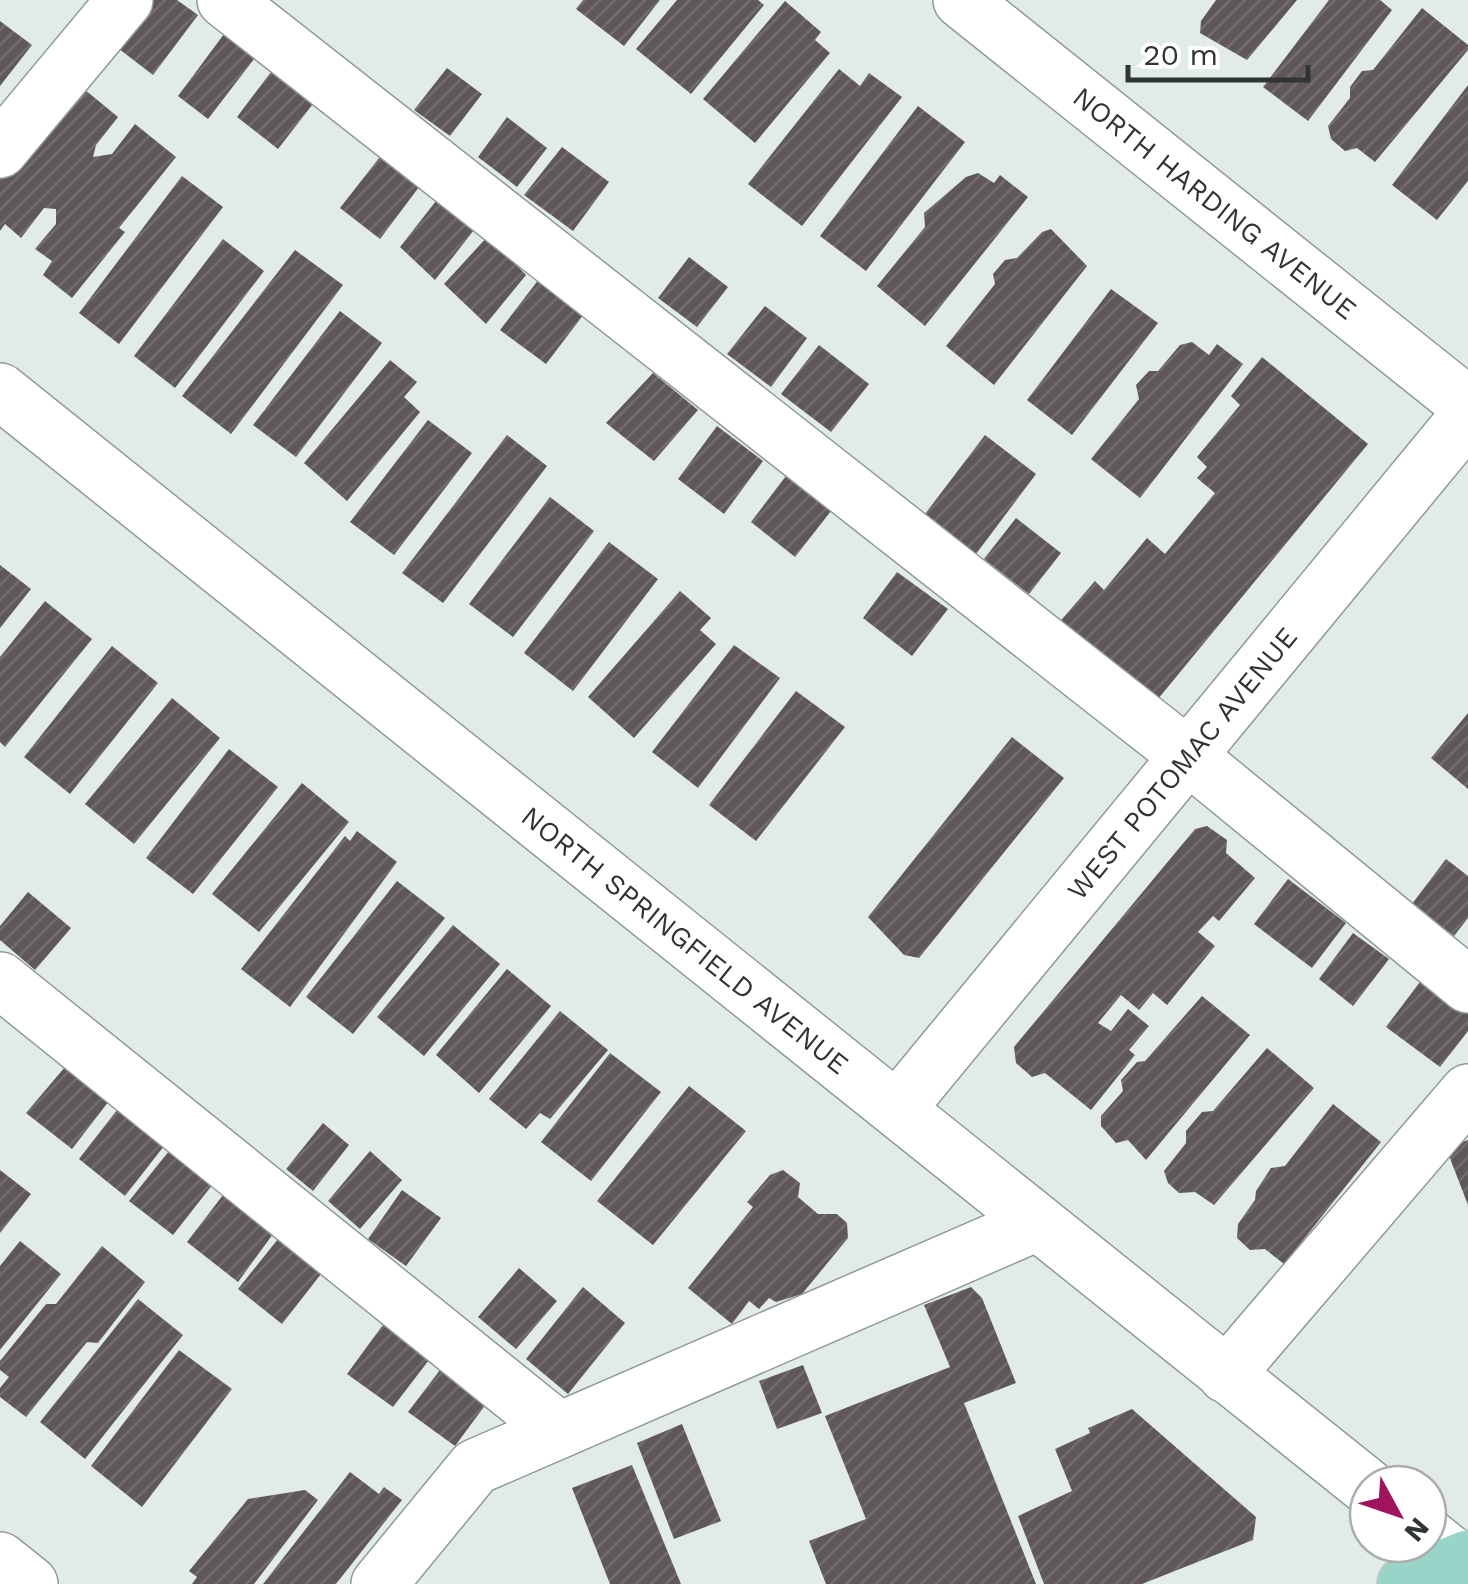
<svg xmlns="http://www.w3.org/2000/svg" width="1468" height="1584" viewBox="0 0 1468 1584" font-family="'Work Sans',sans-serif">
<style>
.building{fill:url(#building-hatch)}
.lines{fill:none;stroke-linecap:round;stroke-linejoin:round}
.minor-casing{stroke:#909a97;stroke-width:58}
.major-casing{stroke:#c5c6c6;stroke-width:58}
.minor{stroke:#fff;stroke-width:55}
.major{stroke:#98d4c8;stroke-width:55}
.labels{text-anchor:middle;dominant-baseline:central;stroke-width:10;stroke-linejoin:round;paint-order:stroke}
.street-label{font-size:28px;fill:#303433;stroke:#fff}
</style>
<defs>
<pattern id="building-hatch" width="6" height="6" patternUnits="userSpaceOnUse" patternTransform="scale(2.5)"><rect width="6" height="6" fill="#60575a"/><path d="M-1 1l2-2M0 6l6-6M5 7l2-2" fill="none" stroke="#736c6f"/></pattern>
</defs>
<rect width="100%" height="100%" fill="#e1ece9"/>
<path class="building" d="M143,0H177L198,15L153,75L110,42Z
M583,0H660L624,46L576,9Z
M677,0H758L764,5L691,94L636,49Z
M1216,0H1297L1247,60L1200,33L1201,21Z
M1329,0H1380L1392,10L1308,121L1263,87Z
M785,1L821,32L815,40L830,53L755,143L703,99Z
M1422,8L1468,45V50L1375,162L1357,148L1345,151L1331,139L1328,126L1350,98V87L1362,71L1373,70Z
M0,21L32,45L0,86Z
M227,30L258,54L208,119L178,96Z
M274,68L316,100L278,149L237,117Z
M447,68L482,94L450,136L414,110Z
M839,69L860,86L869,73L902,97L802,226L748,184Z
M73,80L118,117L96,145L93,157L112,154L135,124L176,157L119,228L125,232L72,298L43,275L52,261L35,249L56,224V209L44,208L21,238L5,224L0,231V171Z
M1468,85V181L1437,220L1392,185Z
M918,106L965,142L866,271L820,236Z
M507,117L547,148L517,187L478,157Z
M562,147L609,182L573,231L524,195Z
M383,153L422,183L380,239L340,208Z
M978,173L994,183L1000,175L1028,197L925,326L877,286L925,227L924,213L966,177Z
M182,176L223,207L119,344L79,313Z
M436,201L474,230L435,280L400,247Z
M1051,229L1087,266L994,385L946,346L995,284L993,274L1005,260L1017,258L1042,232Z
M488,236L526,275L486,324L444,284Z
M223,239L264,271L175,388L134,356Z
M295,250L343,285L231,434L182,396Z
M689,257L728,287L697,327L658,298Z
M539,279L584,314L546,364L500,330Z
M1111,289L1158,323L1072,435L1027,400Z
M765,306L807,338L771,387L727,354Z
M340,311L382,343L296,457L253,425Z
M1192,342L1209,355L1217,344L1243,364L1140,498L1091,459L1139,399L1136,385L1149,371H1158L1180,345Z
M819,345L869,384L831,432L781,394Z
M1262,357L1368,444L1153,705L1056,626L1095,581L1104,590L1147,538L1165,554L1215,493L1197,478L1207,467L1197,457L1240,405L1231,396Z
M390,360L417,382L404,397L420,412L347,501L304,463Z
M653,373L698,410L654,461L606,423Z
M428,420L472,453L394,555L350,522Z
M717,426L763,461L724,514L678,479Z
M507,435L547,466L443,603L402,573Z
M985,435L1036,474L976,554L925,514Z
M786,476L831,511L795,557L751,522Z
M550,497L594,531L513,637L469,604Z
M1016,518L1061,553L1029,594L984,559Z
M609,542L658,579L573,691L524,653Z
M0,565L31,589L0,628Z
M897,572L948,609L912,656L863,618Z
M680,591L711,618L700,630L716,644L634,738L588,697Z
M45,601L92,639L5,747L0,742V657Z
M734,645L780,678L698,788L652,752Z
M112,646L158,683L70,794L24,757Z
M796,691L845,727L756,841L709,805Z
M172,698L220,738L134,844L85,804Z
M1468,713V789L1431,758Z
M1012,737L1064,778L919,958L904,955L868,917Z
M229,749L278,787L193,894L146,858Z
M302,783L349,822L259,932L212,894Z
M1207,826L1227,840L1226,853L1255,878L1219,921L1213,916L1198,932L1215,946L1167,1005L1153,993L1139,1010L1121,995L1098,1023L1111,1031L1128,1009L1149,1026L1129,1050L1135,1055L1091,1110L1045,1073L1032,1077L1016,1063L1014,1047L1195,829Z
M357,831L397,862L290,1007L241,969L345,836L350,841Z
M1446,859L1468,876V918L1454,936L1412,904Z
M1288,879L1346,923L1312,968L1254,924Z
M397,881L445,918L353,1034L306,997Z
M28,892L71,928L35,970L0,940V926Z
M453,925L500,964L424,1056L377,1017Z
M1353,933L1389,959L1353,1006L1319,979Z
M507,969L551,1006L479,1093L436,1055Z
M1423,978L1468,1012V1031L1440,1067L1386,1027Z
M1202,996L1250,1035L1146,1160L1128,1140L1116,1143L1101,1126V1116L1123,1091L1121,1080L1137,1062L1145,1061Z
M560,1011L608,1050L550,1119L540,1113L526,1129L489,1099Z
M1267,1048L1314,1088L1214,1205L1195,1192L1179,1193L1168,1183L1164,1171L1186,1143V1131L1202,1112L1213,1111Z
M610,1053L661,1092L591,1181L541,1142Z
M65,1067L109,1101L72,1149L26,1113Z
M689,1086L746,1131L653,1245L597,1201Z
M1333,1104L1381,1142L1284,1264L1265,1249L1250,1250L1237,1238L1238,1224L1255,1200L1256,1191L1271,1168L1285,1166Z
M117,1110L164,1146L125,1196L79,1159Z
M323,1123L349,1145L313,1191L286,1169Z
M1468,1140V1205L1446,1148Z
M169,1151L213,1184L173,1235L129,1201Z
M370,1151L402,1180L360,1229L328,1201Z
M0,1170L31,1194L0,1233Z
M783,1170L800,1183L798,1197L818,1214H837L847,1223L848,1238L802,1294L776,1302L769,1298L759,1309L749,1301L732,1324L688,1288L753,1207L747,1202L770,1175Z
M402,1190L441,1218L406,1266L368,1239Z
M223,1195L273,1234L238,1282L187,1242Z
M278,1239L321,1274L282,1324L238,1289Z
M20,1241L61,1274L0,1350V1266Z
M102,1246L145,1282L98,1343L87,1342L26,1417L0,1397V1388L9,1377L0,1370V1361L46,1304H56Z
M519,1268L557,1301L516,1349L478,1317Z
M583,1287L625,1323L568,1394L526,1359Z
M971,1287L982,1298L1016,1383L964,1403L1036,1584H826L809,1541L866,1519L825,1416L950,1367L924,1305Z
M138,1299L183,1335L85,1459L40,1422Z
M385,1322L432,1356L393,1407L347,1374Z
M179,1350L232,1389L142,1507L91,1466Z
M803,1365L822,1413L777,1429L759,1381Z
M443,1366L489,1400L455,1446L408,1412Z
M1132,1409L1256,1517L1253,1540L1142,1584H1044L1018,1516L1072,1491L1055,1449L1090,1433L1088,1428Z
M682,1424L721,1521L674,1539L637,1443Z
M632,1465L681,1584H610L572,1488Z
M350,1472L379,1494L384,1487L402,1500L336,1584H263Z
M305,1490L318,1500L254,1584H192L197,1577L189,1571L248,1499Z"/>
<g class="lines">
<g class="minor-casing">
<g id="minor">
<path d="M225,0L1188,756L1468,985"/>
<path id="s1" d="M961,0L1468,405"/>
<path d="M0,150L125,0"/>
<path id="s2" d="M0,391L1368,1487"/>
<path d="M0,980L559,1430"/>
<path id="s3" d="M897,1109L1468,416"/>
<path d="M1226,1375L1468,1092"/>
<path d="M1428,1536L1468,1568"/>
<path d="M0,1560L30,1584"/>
<path d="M379,1584L475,1467L1037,1223"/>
</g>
</g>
<g class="major-casing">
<path id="major" d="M1405,1584L1468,1558"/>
</g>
<use href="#minor" class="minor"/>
<use href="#major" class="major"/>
</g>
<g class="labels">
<g class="street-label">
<text stroke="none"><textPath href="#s1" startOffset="325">NORTH HARDING AVENUE</textPath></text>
<text stroke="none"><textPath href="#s3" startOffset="448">WEST POTOMAC AVENUE</textPath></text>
<text stroke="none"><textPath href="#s2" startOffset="878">NORTH SPRINGFIELD AVENUE</textPath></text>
</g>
</g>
<g transform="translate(1398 1514) rotate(130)"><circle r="48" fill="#ffffff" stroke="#acaead" stroke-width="2.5"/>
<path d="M0-8L18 38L0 25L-18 38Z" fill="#a0135d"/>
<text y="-15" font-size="28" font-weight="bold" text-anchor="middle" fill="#303433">N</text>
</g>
<path d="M1128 65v15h180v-15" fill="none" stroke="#303433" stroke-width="5"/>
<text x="1143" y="65" font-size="30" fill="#303433" stroke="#ffffff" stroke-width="8" paint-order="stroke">20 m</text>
</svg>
